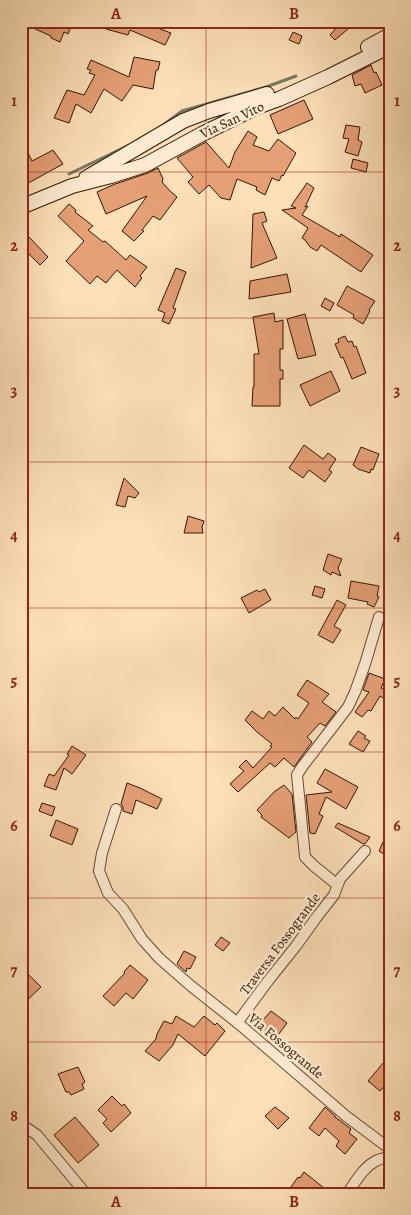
<svg xmlns="http://www.w3.org/2000/svg" width="411" height="1215" viewBox="0 0 411 1215" font-family="Alegreya,serif">
<style>
.lines{fill:none;stroke-linecap:round;stroke-linejoin:round}
.stream{stroke:#757a66;stroke-width:3}
.building{fill:#e59f75;stroke:#331404}
.street-casing{stroke:#664731;stroke-width:12}
.secondary-casing{stroke:#331404;stroke-width:16}
.street{stroke:#feebd1;stroke-width:10}
.secondary{stroke:#feebd1;stroke-width:14}
.grid{fill:none;stroke:#8f2418;stroke-width:1;stroke-opacity:0.55}
.labels{text-anchor:middle;dominant-baseline:central;stroke-width:5;stroke-linejoin:round;paint-order:stroke}
.street-label{font-size:14px;fill:#331404;stroke:#feebd1}
.neatline{fill:none;stroke:#8f2418;stroke-width:2}
.grid-label{font-size:16px;text-anchor:middle;font-weight:bold;fill:#8f2418}
</style>
<rect width="100%" height="100%" fill="#fde0b8"/>
<filter id="stains"><feTurbulence type="fractalNoise" baseFrequency=".004" numOctaves="4"/><feColorMatrix values="0 0 0 0 .2 0 0 0 0 .09 0 0 0 0 .02 0 0 0 .5 -.17"/></filter>
<radialGradient id="worn" r=".72"><stop offset=".6" stop-color="#630" stop-opacity="0"/><stop offset="1" stop-color="#630" stop-opacity=".3"/></radialGradient>
<g class="lines">
<path class="stream" d="M162,126L182,111L266,87L296,76
M69,174L127,146"/>
</g>
<path class="building" d="M38,21H73L68,34L64,32L60,42L51,38V36L35,29Z
M109,21H120L126,24L128,21H132L145,27L147,24L171,33L165,45L130,30L128,35L106,29Z
M341,23L348,29L335,40L330,35Z
M293,32L302,36L299,44L289,40Z
M134,57L160,62L158,70H156L153,89L133,85L122,101L104,89L91,113L76,104L69,123L54,118L67,90L84,95L95,75L89,73L91,70L87,69L91,60L129,77Z
M371,65L374,73L376,72L382,85L365,93L361,84L355,86L352,75Z
M304,100L313,119L278,134L270,115Z
M346,125L360,127L358,140L362,142L358,156L345,152L349,139L343,138Z
M248,131L257,137L253,145L269,151L278,139L296,153L283,176L282,175L279,181L272,178L265,195L256,190L257,187L237,179L230,200L221,198L209,185L199,194L188,182L193,177L177,158L206,142L229,168L235,152Z
M53,150L63,164L21,187V157L28,153L32,161Z
M353,159L368,163L366,172L351,168Z
M158,168L163,179L162,182L170,191L177,197L160,220L153,216L142,230L144,231L134,241L122,231L147,196L106,214L97,192L115,184L148,173Z
M307,183L314,188L305,207L308,206L302,215L340,237L341,234L373,255L361,272L321,245L317,251L310,247L305,240L302,238L308,228L282,210L296,208L291,206Z
M69,204L76,210L75,212L93,226L88,230L103,242L105,241L126,260L130,255L147,267L140,276L142,278L135,287L117,270L106,283L97,276L90,284L66,261L84,241L58,216Z
M264,212L267,221L262,223L277,258L251,268L253,214Z
M29,237L48,257L40,265L21,246Z
M176,268L186,272L173,308L176,309L169,324L162,321L165,313L158,310Z
M287,274L291,292L249,299L250,281Z
M347,286L375,301L369,310L370,311L363,324L353,318L354,315L337,305Z
M325,298L334,303L330,311L321,306Z
M274,313L275,322L283,320V349H280V370H283V379H280V406H252L253,387H254V354H259L253,317Z
M305,314L316,355L298,359L287,319Z
M345,336L348,342L352,341L354,347L356,346L366,373L352,379L343,357L341,358L335,344L339,342L338,339Z
M331,371L340,391L310,406L300,385Z
M304,445L323,459L328,453L336,459L329,470L332,472L325,482L309,470L303,478L289,468Z
M361,447L379,454L373,470L371,469L370,473L358,469L353,465Z
M124,478L139,493L135,498L128,496L125,507L116,505Z
M188,516L204,521L202,527L203,533H184Z
M328,554L342,559L338,568L341,576L332,572L331,575L323,570Z
M351,581L379,586L377,596L379,597L374,607L367,604L368,602L348,598Z
M315,586L325,589L322,598L312,595Z
M265,589L271,600L249,613L241,598L257,590L259,592Z
M337,600L346,605L334,626L341,630L333,643L318,635Z
M369,673L385,679L381,688L386,690L383,698L380,696L371,711L368,710L362,717L355,712L369,692L363,690Z
M307,680L329,694L322,702L336,712L325,726L320,723L307,737L312,742L294,767L284,758L275,767L270,763L238,792L230,784L244,771L239,767L246,760L253,768L272,747L270,746L272,744L257,732L245,720L252,711L263,719L269,711L275,716L283,707L295,719L296,717L298,719L309,703L297,695Z
M358,731L366,736L364,738L370,741L363,752L349,744Z
M72,746L86,755L72,774L64,768L56,790L44,786L49,774L54,776L69,755L67,754Z
M325,769L358,787L346,809L326,797L319,814L323,816L315,834L310,833L306,795L332,792L317,783Z
M127,783L140,788L162,799L157,809L136,800L132,814L123,811V807L121,804Z
M284,785L292,794L296,832L289,838L261,817L262,815L257,810L274,792Z
M42,803L55,807L52,816L39,811Z
M56,820L78,829L72,845L50,836Z
M338,823L370,837L365,844H363L335,827Z
M383,842L390,845V858L379,851Z
M221,937L230,943L223,951L215,945Z
M184,951L196,957L190,969L187,968L186,972L177,964Z
M130,965L148,980L133,999L126,993L114,1006L103,996L125,973L124,972Z
M21,967L41,987L21,1006Z
M271,1011L287,1023L273,1042L252,1025L258,1017L262,1021Z
M176,1016L194,1027L204,1016L215,1025L217,1023L225,1031L205,1056L178,1034L173,1045L159,1061L145,1051L156,1039L157,1034L164,1021L172,1024Z
M384,1062L390,1066V1080L380,1091L368,1081Z
M78,1067L85,1082L82,1084L84,1089L71,1095L69,1092H66L58,1074Z
M112,1096L122,1106L124,1104L131,1113L111,1132L103,1123L107,1119L98,1110Z
M275,1107L289,1118L278,1129L265,1116Z
M325,1107L335,1116V1117L351,1129L349,1133L357,1139L345,1154L336,1146L339,1141L325,1128L319,1136L309,1128Z
M75,1117L99,1145L78,1163L54,1135Z
M304,1172L324,1188L319,1194H286L298,1177L300,1178Z"/>
<g class="lines">
<g class="street-casing">
<path id="street" d="M116,809L102,853L99,871L108,893L123,909L142,939L159,958L191,986L239,1024L346,1116L390,1149
M337,887L340,879L365,851
M237,1023L268,981L296,946L316,918L334,895L337,887L335,883L314,866L305,857L297,775L302,767L348,707L355,692L365,664L379,617
M21,1124L37,1135L86,1194
M347,1194C355,1183 362,1169 374,1162C378,1159 384,1158 390,1157"/>
</g>
<g class="secondary-casing">
<path id="secondary" d="M368,47L390,35
M86,178L183,121L209,111L267,94
M21,207L72,186L111,176L145,165L202,134L257,107L279,99L328,77L390,46"/>
</g>
<use href="#street" class="street"/>
<use href="#secondary" class="secondary"/>
</g>
<path class="grid" d="M206,21V1194M21,172H390M21,318H390M21,462H390M21,608H390M21,752H390M21,898H390M21,1042H390"/>
<g class="labels">
<g class="street-label">
<text transform="translate(232 120) rotate(-25)">Via San Vito</text>
<text transform="translate(280 944) rotate(-53)">Traversa Fossogrande</text>
<text transform="translate(286 1046) rotate(40)">Via Fossogrande</text>
</g>
</g>
<rect width="411" height="1215" fill="none" stroke="#fde0b8" stroke-width="55"/>
<rect x="28" y="28" width="356" height="1160" class="neatline"/>
<g class="grid-label">
<text x="116" y="19">A</text>
<text x="294" y="19">B</text>
<text x="14" y="106">1</text>
<text x="397" y="106">1</text>
<text x="14" y="251">2</text>
<text x="397" y="251">2</text>
<text x="14" y="396">3</text>
<text x="397" y="396">3</text>
<text x="14" y="541">4</text>
<text x="397" y="541">4</text>
<text x="14" y="686">5</text>
<text x="397" y="686">5</text>
<text x="14" y="831">6</text>
<text x="397" y="831">6</text>
<text x="14" y="976">7</text>
<text x="397" y="976">7</text>
<text x="14" y="1121">8</text>
<text x="397" y="1121">8</text>
<text x="116" y="1207">A</text>
<text x="294" y="1207">B</text>
</g>
<rect width="100%" height="100%" filter="url(#stains)"/>
<rect width="100%" height="100%" fill="url(#worn)"/>
</svg>
